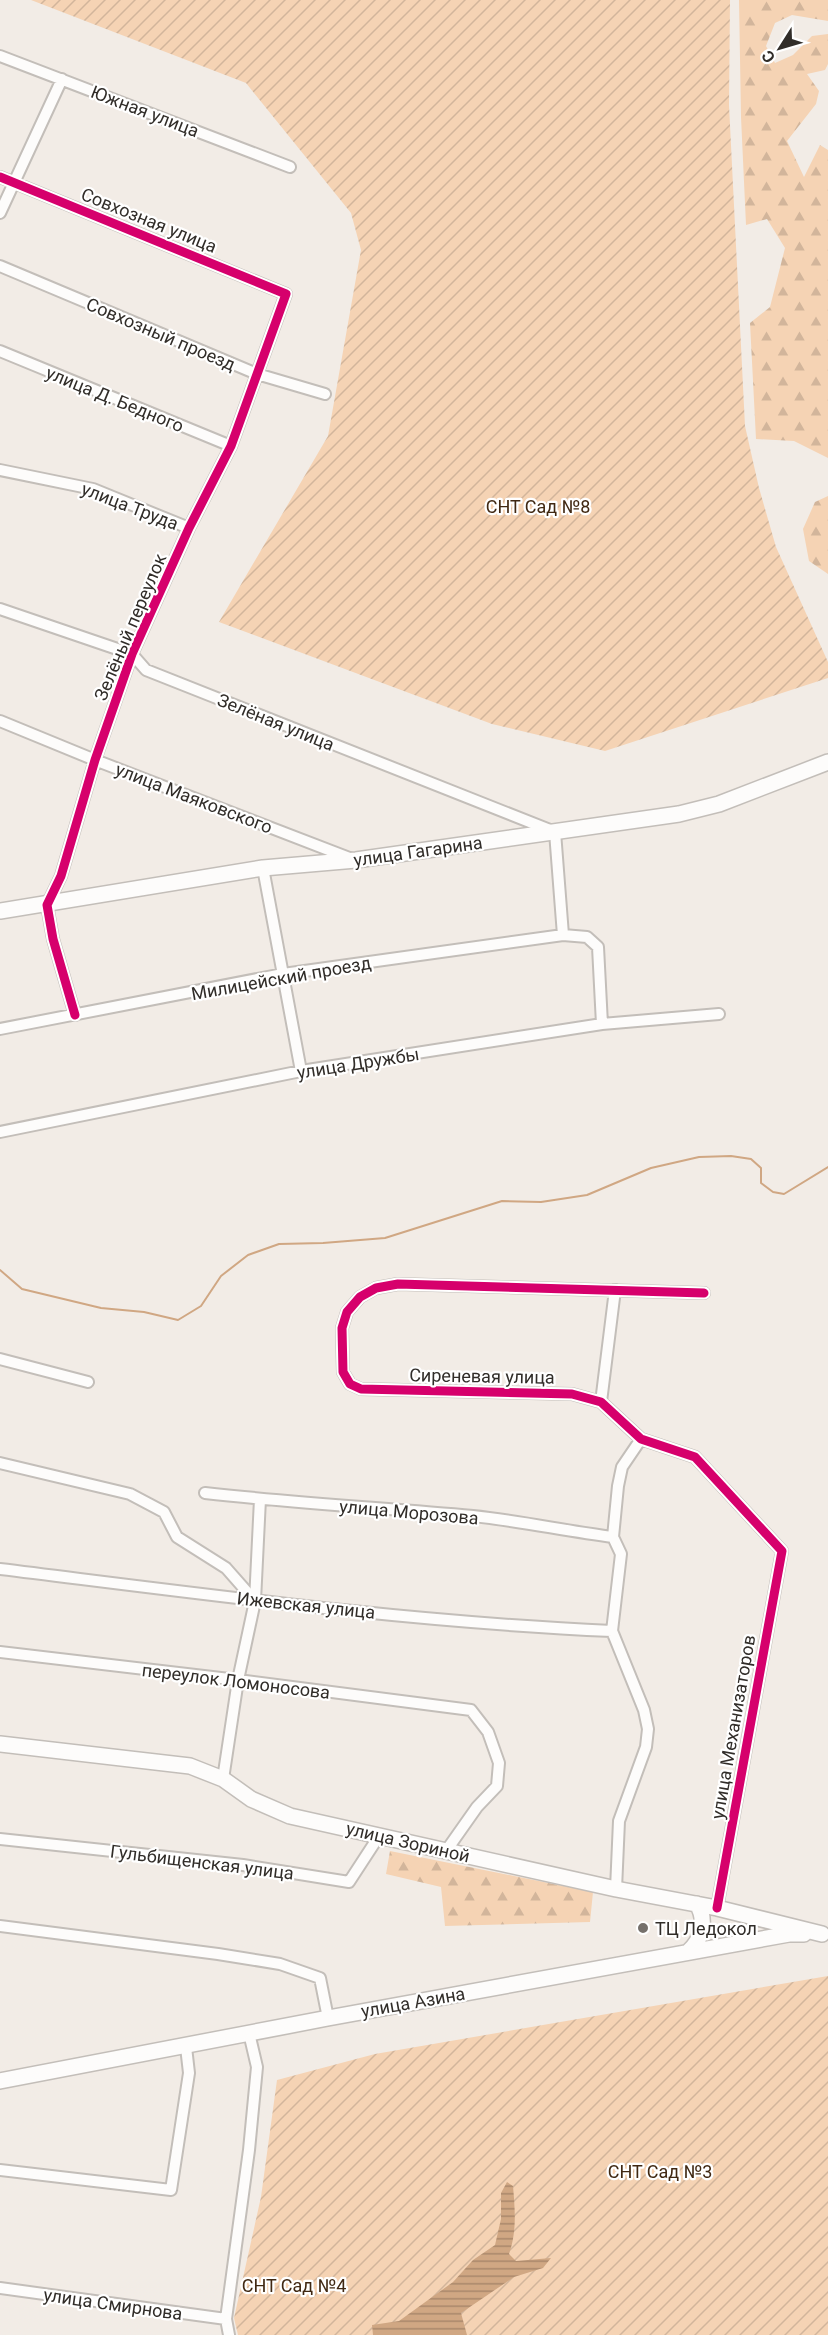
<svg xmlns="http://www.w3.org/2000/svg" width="828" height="2335" viewBox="0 0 828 2335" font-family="Roboto,sans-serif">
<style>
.forest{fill:url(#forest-firs)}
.garden{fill:url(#garden-furrows)}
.water{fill:url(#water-rules)}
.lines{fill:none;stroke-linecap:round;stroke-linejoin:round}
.stream{stroke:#d0a783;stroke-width:2}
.street-casing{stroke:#c3beb9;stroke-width:14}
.secondary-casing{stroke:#c3beb9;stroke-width:18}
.street{stroke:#fdfcfb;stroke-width:10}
.secondary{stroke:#fdfcfb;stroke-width:15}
.cycleway-casing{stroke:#fff;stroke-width:13}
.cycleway{stroke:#d6006c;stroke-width:9}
.poi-dot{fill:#75706b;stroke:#fff;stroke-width:2}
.labels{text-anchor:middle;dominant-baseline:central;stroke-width:4.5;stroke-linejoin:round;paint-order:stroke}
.street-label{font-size:18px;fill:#312d29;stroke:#fff}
.park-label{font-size:18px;fill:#402812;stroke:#fff}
.poi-label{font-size:18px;fill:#312d29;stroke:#fff;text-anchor:start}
</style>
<defs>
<pattern id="forest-firs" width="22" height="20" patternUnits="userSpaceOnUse" patternTransform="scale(1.5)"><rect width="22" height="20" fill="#f5d3b4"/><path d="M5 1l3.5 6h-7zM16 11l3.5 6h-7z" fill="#d2b59b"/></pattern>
<pattern id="garden-furrows" width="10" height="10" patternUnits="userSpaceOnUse" patternTransform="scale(1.5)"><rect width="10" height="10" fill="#f5d3b4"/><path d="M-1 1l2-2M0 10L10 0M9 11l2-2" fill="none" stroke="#d2b59b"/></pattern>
<pattern id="water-rules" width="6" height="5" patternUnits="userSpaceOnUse" patternTransform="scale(1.5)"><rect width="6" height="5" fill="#d0a783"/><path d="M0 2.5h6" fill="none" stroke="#a9886b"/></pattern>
</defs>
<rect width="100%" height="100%" fill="#f2ece6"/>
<path class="forest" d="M739,0H828V21L792,15L775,23L766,46L775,63L793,55L812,36L828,34V64L825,70L807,74L819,91L816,104L787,141L804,177L820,145L828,150V458L794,441L756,439L750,323L770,307L785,248L767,219L746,225L741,117Z
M828,496V574L809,561L803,529L815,502Z
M390,1851L593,1892L590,1922L445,1926L441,1887L386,1874Z"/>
<path class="garden" d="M31,0H730L729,105L745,426L759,488L776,547L828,662V678L605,751L492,724L219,622L328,436L361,250L351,213L246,83Z
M828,1976V2335H238L234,2318L261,2197L277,2080L375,2054Z"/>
<path class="water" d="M507,2182L513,2186C515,2209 517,2232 509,2254L516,2261L551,2258L543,2268L514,2277L461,2313L467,2335H373L372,2325L399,2321L453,2282L473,2260L495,2245L501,2219V2193Z"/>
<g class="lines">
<path class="stream" d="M0,1270L22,1289L101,1308L144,1312L178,1320L201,1306L221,1276L248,1255L279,1244L323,1243L385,1238L502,1201L541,1202L587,1195L651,1168L699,1157L731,1156L751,1159L761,1168V1183L773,1192L784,1194L828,1167"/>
<g class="street-casing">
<path id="street" d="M0,56L290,167
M0,177L286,294L231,446L189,528L132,654L95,760L61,876L47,905L53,939L75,1015
M0,213L62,79
M0,266L257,374L325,394
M0,351L231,446
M0,470L93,489L189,528
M0,609L132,654L146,670L555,832L563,935L587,937L598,947L602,1024
M0,721L95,760L352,859
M263,868L301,1071
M0,1029L283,974L563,935
M0,1132L301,1071L602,1024L719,1014
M704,1293L398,1284L376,1288L360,1297L347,1312L342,1328L343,1372L350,1384L361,1389L572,1394L601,1402L641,1439L695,1457L782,1551L717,1908
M0,1359L88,1382
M601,1402L615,1290
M0,1463L130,1494L164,1512L177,1537L226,1568L255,1601
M205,1493C294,1503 384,1508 473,1516C520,1521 566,1531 613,1537
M0,1569C203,1594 407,1622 612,1631
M0,1652L238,1680L471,1710L488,1732L499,1763L497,1786L477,1807L446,1851
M223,1779L238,1680L255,1601L260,1499
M0,1839L243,1865L349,1882L379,1836
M616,1889L619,1821L646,1747L648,1729L644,1710L612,1631L621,1554L613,1537L618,1486L622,1467L641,1439
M0,1926L218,1954L280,1964L320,1978L328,2018
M0,2170L171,2190L189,2073L186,2047
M0,2288L226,2319
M229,2335L226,2319L249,2150L257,2067L249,2033"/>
</g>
<g class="secondary-casing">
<path id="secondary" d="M0,911L263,868L356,860L679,814L719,804L828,762
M0,1744L190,1766L223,1779L251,1799L290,1816L616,1889L717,1908L822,1934
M688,1952C702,1940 707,1920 697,1904
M0,2081L328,2018L789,1934H804"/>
</g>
<use href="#street" class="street"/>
<use href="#secondary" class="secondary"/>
<g class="cycleway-casing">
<path id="cycleway" d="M0,177L286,294L231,446L189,528L132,654L95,760L61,876L47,905L53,939L75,1015
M704,1293L398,1284L376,1288L360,1297L347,1312L342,1328L343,1372L350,1384L361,1389L572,1394L601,1402L641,1439L695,1457L782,1551L717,1908"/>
</g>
<use href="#cycleway" class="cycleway"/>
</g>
<circle class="poi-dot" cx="643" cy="1928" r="6"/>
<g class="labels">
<g class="street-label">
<text transform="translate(145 111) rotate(21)">Южная улица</text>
<text transform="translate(149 220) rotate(22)">Совхозная улица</text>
<text transform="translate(161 334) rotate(23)">Совхозный проезд</text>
<text transform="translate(115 399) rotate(22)">улица Д. Бедного</text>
<text transform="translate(130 506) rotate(21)">улица Труда</text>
<text transform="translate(130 627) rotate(-67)">Зелёный переулок</text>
<text transform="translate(276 722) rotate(22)">Зелёная улица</text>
<text transform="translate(194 798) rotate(21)">улица Маяковского</text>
<text transform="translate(418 851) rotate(-8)">улица Гагарина</text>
<text transform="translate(281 978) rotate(-10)">Милицейский проезд</text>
<text transform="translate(358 1063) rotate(-9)">улица Дружбы</text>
<text transform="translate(482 1376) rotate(1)">Сиреневая улица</text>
<text transform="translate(409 1512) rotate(5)">улица Морозова</text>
<text transform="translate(306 1605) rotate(6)">Ижевская улица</text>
<text transform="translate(236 1681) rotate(7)">переулок Ломоносова</text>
<text transform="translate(733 1727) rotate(-80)">улица Механизаторов</text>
<text transform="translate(408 1842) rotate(13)">улица Зориной</text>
<text transform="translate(202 1862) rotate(7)">Гульбищенская улица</text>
<text transform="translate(413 2002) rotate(-10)">улица Азина</text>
<text transform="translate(113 2304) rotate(8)">улица Смирнова</text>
</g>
<g class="park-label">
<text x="538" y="506">СНТ Сад №8</text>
<text x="660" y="2171">СНТ Сад №3</text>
<text x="294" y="2285">СНТ Сад №4</text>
</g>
<g class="poi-label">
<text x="655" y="1928">ТЦ Ледокол</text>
</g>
</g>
<g transform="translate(780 48) rotate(233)" stroke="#ffffff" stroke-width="4.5" paint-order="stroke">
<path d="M0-4.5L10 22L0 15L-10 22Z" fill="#312d29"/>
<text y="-9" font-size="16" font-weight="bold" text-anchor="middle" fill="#312d29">С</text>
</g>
</svg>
